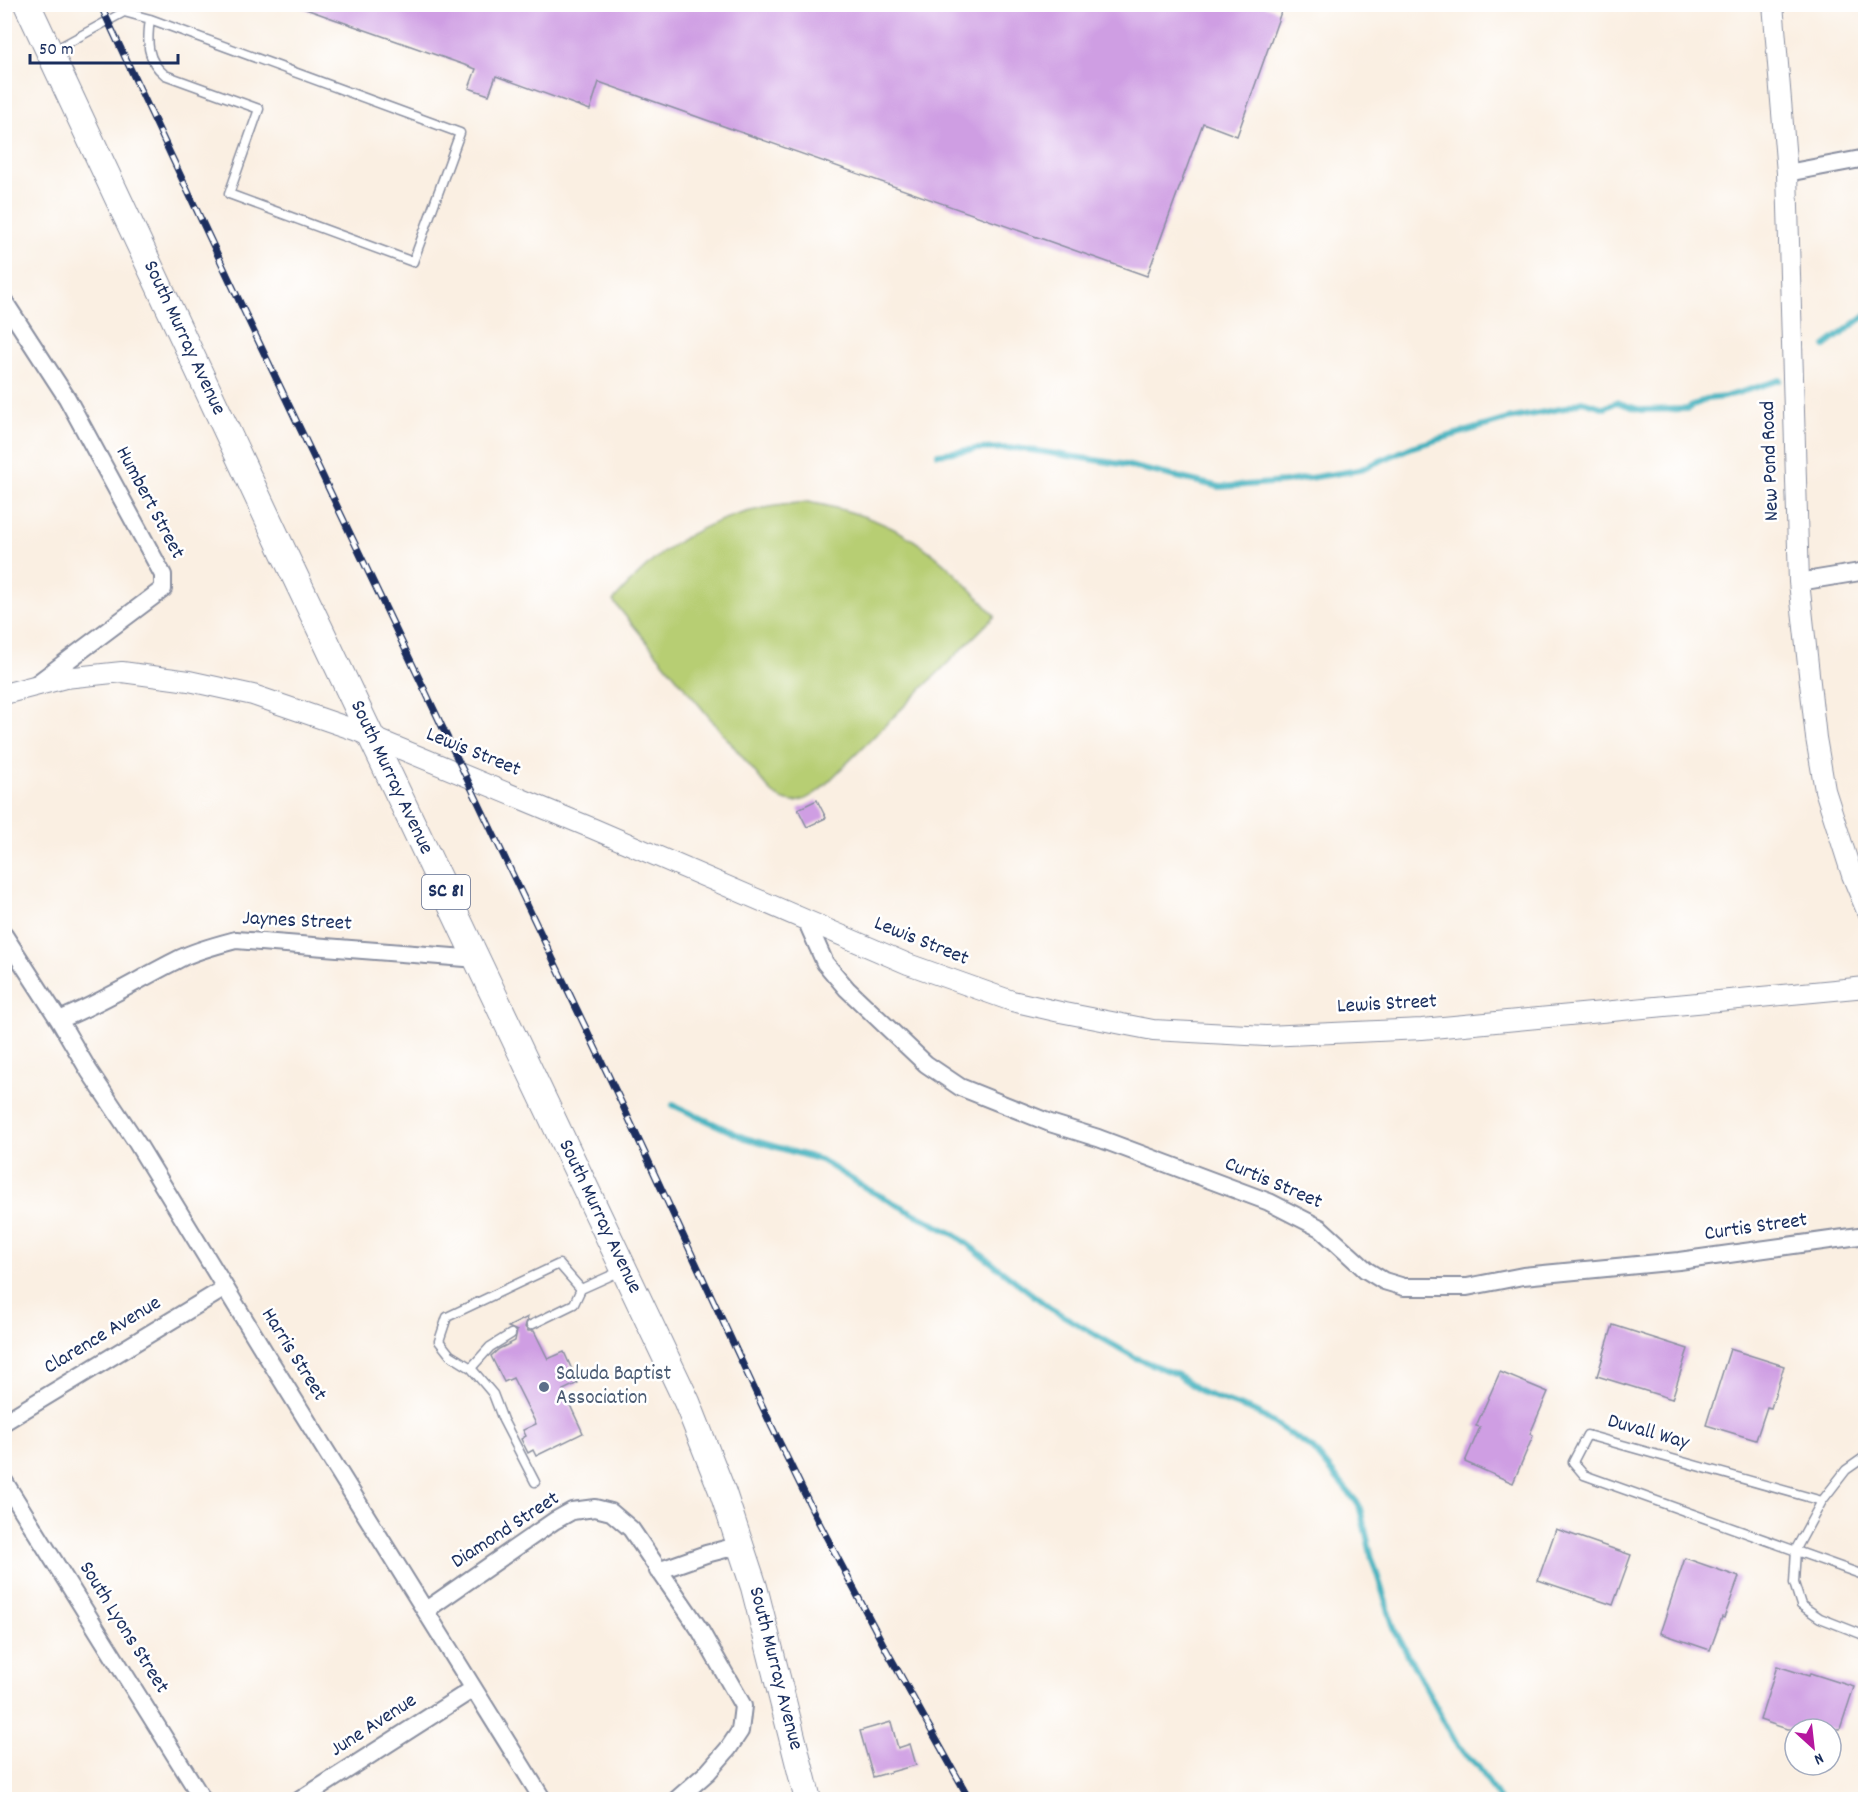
<svg xmlns="http://www.w3.org/2000/svg" width="1870" height="1804" viewBox="0 0 1870 1804" font-family="Dekko,sans-serif">
<style>
.green{fill:#b7ce73;stroke:#697e68;stroke-width:1.5}
.lines{fill:none;stroke-linecap:round;stroke-linejoin:round}
.stream{stroke:#41b0bd;stroke-width:6}
.building{fill:#cf9ee3}
.service-casing{stroke:#8a8fa0;stroke-width:11}
.minor-casing{stroke:#8a8fa0;stroke-width:20}
.tertiary-casing{stroke:#8a8fa0;stroke-width:22}
.primary-casing{stroke:#8a8fa0;stroke-width:28}
.service{stroke:#fff;stroke-width:8}
.minor{stroke:#fff;stroke-width:16}
.tertiary{stroke:#fff;stroke-width:20}
.primary{stroke:#fff;stroke-width:26}
.rail-casing{stroke:#1b2f5e;stroke-width:7}
.rail{stroke:#fff;stroke-width:4.5;stroke-dasharray:14;stroke-linecap:butt}
.service-dot{fill:#5c6f8a;stroke:#fff;stroke-width:2}
.labels{text-anchor:middle;dominant-baseline:central;stroke-width:5;stroke-linejoin:round;paint-order:stroke}
.shield{fill:#fff;stroke:#5f6d8e;stroke-width:1.5}
.shield-label{font-size:20px;font-weight:bold;fill:#1b2f5e}
.street-label{font-size:21px;fill:#1b2f5e;stroke:#fff}
.service-label{font-size:21px;fill:#4e5e75;stroke:#fff;text-anchor:start}
</style>
<rect width="100%" height="100%" fill="#fff"/>
<filter id="ink" filterUnits="userSpaceOnUse"><feTurbulence type="fractalNoise" baseFrequency=".0167" numOctaves="2"/><feDisplacementMap in="SourceGraphic" scale="12" xChannelSelector="R" yChannelSelector="G"/><feConvolveMatrix kernelMatrix="1 2 1 2 8 2 1 2 1" color-interpolation-filters="sRGB"/></filter>
<filter id="wash" filterUnits="userSpaceOnUse"><feTurbulence type="fractalNoise" baseFrequency=".008" numOctaves="4" result="noise"/><feDisplacementMap in="SourceGraphic" scale="24" xChannelSelector="R" yChannelSelector="G"/><feGaussianBlur stdDeviation="1.35" result="paint"/><feColorMatrix in="noise" values="0 0 0 0 0 0 0 0 0 0 0 0 0 0 0 0 0 1.4 0 .05"/><feComposite in="paint" operator="in"/></filter>
<g filter="url(#wash)">
<rect width="100%" height="100%" fill="#faefe2"/>
<path class="green" d="M808,502C897,518 937,549 995,616L820,790C802,803 792,807 773,794L613,601C623,590 634,578 645,568C691,524 747,507 808,502Z"/>
<g class="lines">
<path class="stream" d="M1825,346L1866,315
M938,454L976,449L1017,448L1121,464L1220,487L1284,482L1359,470L1412,447L1508,419L1565,408L1582,401L1605,408L1616,402L1641,410L1687,409L1706,399L1725,397L1780,380
M673,1105L745,1138L821,1160L869,1190L957,1236L1050,1308L1136,1358L1178,1375L1203,1393L1258,1413L1312,1448L1359,1505L1372,1558L1395,1631L1458,1747L1479,1767L1499,1800"/>
</g>
<g id="blocks">
<path class="building" d="M301,4H1260L1281,12L1237,136L1203,123L1147,276L599,82L590,110L496,76L489,95L469,88L476,69L300,7Z
M817,800L826,818L807,827L798,809Z
M528,1317L525,1327L528,1331H534L548,1359L564,1352L578,1383L563,1390L583,1433L536,1456L533,1450L528,1453L521,1439L526,1436L523,1430L536,1424L513,1378L504,1382L491,1356L499,1349L515,1341L517,1331L508,1327Z
M1613,1325L1688,1349L1672,1399L1597,1376Z
M1730,1349L1784,1366L1771,1408L1767,1407L1756,1440L1706,1425Z
M1500,1372L1548,1392L1530,1434L1533,1436L1513,1483L1465,1462L1480,1427L1476,1426Z
M1556,1529L1631,1555L1613,1605L1538,1580Z
M1685,1558L1739,1577L1724,1618L1722,1617L1710,1650L1660,1633Z
M1777,1666L1809,1676L1810,1673L1854,1687L1840,1729H1787L1760,1720Z
M891,1722L898,1748L910,1744L916,1765L873,1777L860,1731Z"/>
</g>
</g>
<g filter="url(#ink)">
<use href="#blocks" fill-opacity="0" stroke="#8a8fa0" stroke-width="1.5"/>
<g class="lines">
<g class="service-casing">
<path id="service" d="M124,12L150,19L460,133L413,262L229,194L259,109L165,75C146,60 147,41 150,19
M53,51L124,12L128,4
M531,1325L574,1304L581,1289
M471,1368L490,1347L511,1334
M1866,1456L1846,1470L1822,1501L1796,1549L1794,1583L1801,1605L1820,1618L1866,1636
M535,1482L503,1420L493,1394L471,1368L450,1355L439,1341L447,1317L559,1264L581,1289L621,1271
M1822,1501L1587,1435L1573,1462L1584,1475L1866,1576"/>
</g>
<g class="minor-casing">
<path id="minor" d="M1787,173L1866,158
M4,301L67,398L163,575V589L35,685
M1799,582L1866,571
M806,920L825,963L847,989L926,1064L960,1087L1050,1123L1098,1138L1269,1202L1320,1228L1366,1270L1384,1281L1404,1287H1467L1523,1276L1679,1261L1866,1235
M4,935L59,1020L89,1071L137,1143L265,1353L543,1800
M59,1020C101,1003 139,979 179,959C197,950 217,945 236,940L478,959
M4,1422L225,1288
M4,1481L203,1800
M658,1571L706,1554L741,1545
M426,1610L554,1521L572,1511L595,1508L611,1512L631,1529L700,1630L743,1706L740,1731L728,1749L708,1772L676,1800
M300,1800L473,1689"/>
</g>
<g class="tertiary-casing">
<path id="tertiary" d="M1773,4L1787,173L1799,582L1816,738L1825,790L1852,875L1866,909
M4,694L65,678L122,672L189,681L253,695L355,730L594,829L908,964L1012,1001L1060,1012L1153,1030L1266,1036L1422,1029L1866,987"/>
</g>
<g class="primary-casing">
<g id="primary">
<path id="s1" d="M27,4L283,551L687,1402L723,1493L754,1587L808,1800"/>
</g>
</g>
<use href="#service" class="service"/>
<use href="#minor" class="minor"/>
<use href="#tertiary" class="tertiary"/>
<use href="#primary" class="primary"/>
<g class="rail-casing">
<path id="rail" d="M100,4L244,311L622,1104L772,1427L816,1517L883,1644L970,1800"/>
</g>
<use href="#rail" class="rail"/>
</g>
</g>
<circle class="service-dot" cx="544" cy="1387" r="6"/>
<g class="labels">
<rect class="shield" x="422" y="875" width="48" height="34" rx="4.5"/>
<g class="shield-label">
<text x="446" y="892">SC 81</text>
</g>
<g class="street-label">
<text stroke="none"><textPath href="#s1" startOffset="369">South Murray Avenue</textPath></text>
<text transform="translate(1771 461) rotate(-92)">New Pond Road</text>
<text transform="translate(149 503) rotate(62)">Humbert Street</text>
<text transform="translate(473 753) rotate(22)">Lewis Street</text>
<text stroke="none"><textPath href="#s1" startOffset="855">South Murray Avenue</textPath></text>
<text transform="translate(297 922) rotate(3)">Jaynes Street</text>
<text transform="translate(921 942) rotate(22)">Lewis Street</text>
<text transform="translate(1387 1005) rotate(-3)">Lewis Street</text>
<text transform="translate(1273 1184) rotate(23)">Curtis Street</text>
<text stroke="none"><textPath href="#s1" startOffset="1341">South Murray Avenue</textPath></text>
<text transform="translate(1756 1228) rotate(-8)">Curtis Street</text>
<text transform="translate(103 1336) rotate(-31)">Clarence Avenue</text>
<text transform="translate(293 1355) rotate(58)">Harris Street</text>
<text transform="translate(1648 1433) rotate(16)">Duvall Way</text>
<text transform="translate(506 1531) rotate(-33)">Diamond Street</text>
<text transform="translate(123 1628) rotate(58)">South Lyons Street</text>
<text stroke="none"><textPath href="#s1" startOffset="1827">South Murray Avenue</textPath></text>
<text transform="translate(374 1726) rotate(-33)">June Avenue</text>
</g>
<g class="service-label">
<text x="556" y="1375">Saluda Baptist<tspan x="556" dy="24">Association</tspan></text>
</g>
</g>
<rect width="1870" height="1804" fill="none" stroke="#fff" stroke-width="24"/>
<g transform="translate(1813 1747) rotate(153)"><circle r="28" fill="#ffffff" stroke="#a4acbf" stroke-width="1.5"/>
<path d="M0-4.5L10 22L0 15L-10 22Z" fill="#b5179e"/>
<text y="-9" font-size="16" font-weight="bold" text-anchor="middle" fill="#1b2f5e">N</text>
</g>
<path d="M30 54v9h148v-9" fill="none" stroke="#1b2f5e" stroke-width="3"/>
<text x="39" y="54" font-size="18" fill="#1b2f5e" stroke="#ffffff" stroke-width="4.5" paint-order="stroke">50 m</text>
</svg>
